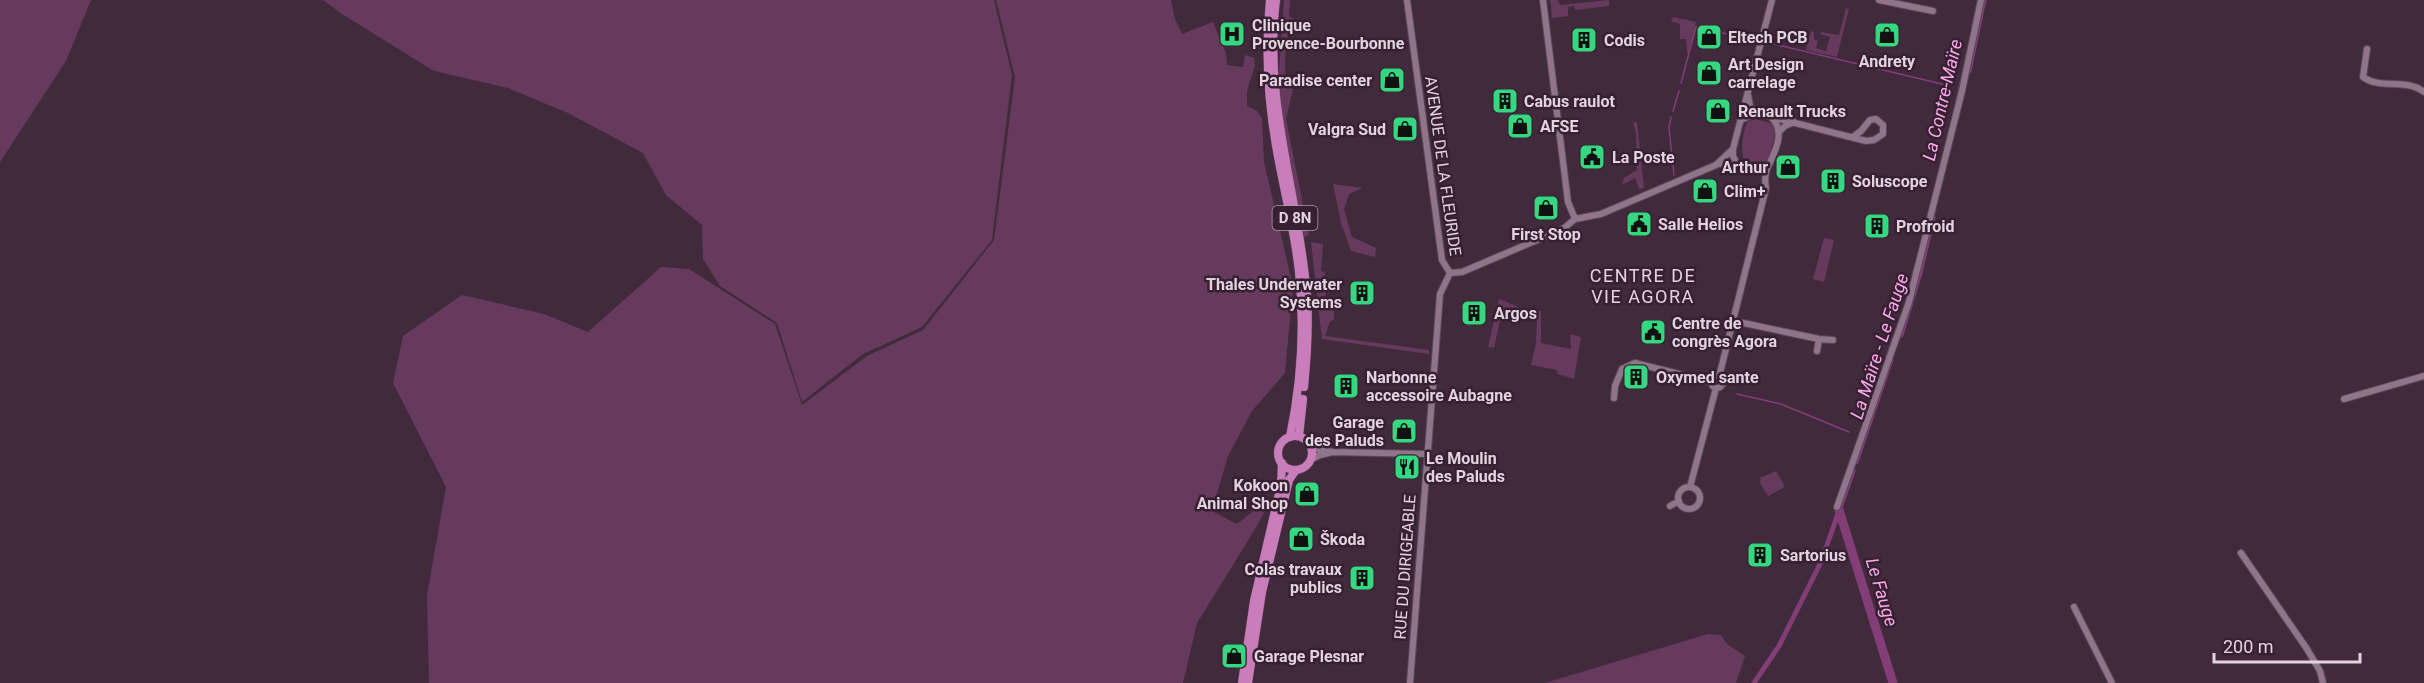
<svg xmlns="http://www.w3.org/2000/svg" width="2424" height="683" viewBox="0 0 2424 683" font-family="Roboto,sans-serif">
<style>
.green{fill:#663a5d}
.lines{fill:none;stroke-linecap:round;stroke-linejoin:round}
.stream{stroke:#833d77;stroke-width:1.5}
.canal{stroke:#833d77;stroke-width:5}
.river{stroke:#833d77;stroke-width:9}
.minor-casing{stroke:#5c4758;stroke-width:8}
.major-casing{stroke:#5c4758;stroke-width:9}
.minor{stroke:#90748a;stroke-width:6}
.major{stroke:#c97ebb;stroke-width:8}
.labels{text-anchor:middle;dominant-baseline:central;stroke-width:5;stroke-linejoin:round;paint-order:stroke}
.shield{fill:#372032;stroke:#af9dab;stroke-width:1.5}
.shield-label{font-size:15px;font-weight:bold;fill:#e3d3df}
.poi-label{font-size:16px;font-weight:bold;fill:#e3d3df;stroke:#372032;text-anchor:start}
.street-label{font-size:16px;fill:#e3d3df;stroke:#372032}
.water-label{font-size:18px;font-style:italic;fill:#f8a9e8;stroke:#372032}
.neighbourhood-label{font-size:18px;letter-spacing:1.5px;fill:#e3d3df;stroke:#372032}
</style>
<rect width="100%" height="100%" fill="#422a3d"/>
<path class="green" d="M0,0H91L66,61L0,162Z
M323,0H994L1012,75L992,240L922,327L863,354L802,402L777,323L720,286L703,259L702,225L666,195L643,153L568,113L508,88L434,71L342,14Z
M996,0H1171L1175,19L1182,34L1213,22L1226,53L1227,65L1243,67L1245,55L1254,58L1255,65L1247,91V106L1257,111L1262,118L1264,162L1293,287L1285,373L1252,411L1228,456L1212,511L1237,524L1258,507L1265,511L1254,531L1197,623L1183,683H429L427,595L446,487L393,383L403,336L462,295L544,314L588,332L661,267L689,269L775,324L802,405L867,356L923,330L994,240L1015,77Z
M1284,0H1290L1289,17L1293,18C1293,25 1291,26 1289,32C1284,43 1285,73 1286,86L1293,89L1286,119L1309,235L1304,237L1281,121L1279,72Z
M1550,0H1558L1560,5L1609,0V6L1575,10L1574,6L1568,7V16L1552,18L1551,6L1554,5H1551Z
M1846,8L1849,9L1837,57L1806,50L1811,31L1814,32V39L1818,41L1816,48L1826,51L1830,37L1820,34L1821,32L1839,35Z
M1673,17L1696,22L1689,53H1687L1686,39H1680V24L1671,21Z
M1756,119L1771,123L1776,132L1768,160L1758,166L1745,163C1740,151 1742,132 1748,121Z
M1637,122L1644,188L1639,189L1635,178L1622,185L1624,178L1637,170L1636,133L1633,123Z
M1333,184L1363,188L1349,194L1344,209L1352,237L1376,248L1375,257L1351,251L1341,223Z
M1824,238L1834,240L1824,282L1813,279Z
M1311,242L1323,244L1321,271L1325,272L1324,277L1327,278L1325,299L1334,306V320L1330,321L1325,336L1429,350V354L1322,339Z
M1499,299L1531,312L1541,311V343L1571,349L1570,334L1581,337L1574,379L1558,374L1557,370L1531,365L1536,343L1537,320L1520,315V313L1502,311L1494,348L1488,347Z
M1776,471L1784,485L1783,488L1768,496L1760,483L1761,476L1763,477Z
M1708,634L1721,635L1727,644L1745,656L1736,683H1545Z"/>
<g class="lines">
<path class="stream" d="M1972,26L1978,0
M1765,42L1946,85
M1681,83L1696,27L1754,40
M1673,111L1679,91
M1671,117L1669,128L1674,175
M1952,120L1969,43
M1886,357L1906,302L1915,264
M1737,394L1781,404L1849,432"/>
<path class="canal" d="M1969,71L1984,0
M1901,335L1920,273L1933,217
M1856,462L1891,360
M1754,683L1779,646L1821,562L1853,471"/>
<path class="river" d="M1839,510L1893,683"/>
<g class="minor-casing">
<path id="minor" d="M1407,0L1442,260L1450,273
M1543,0L1568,202L1575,219
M1879,0L1933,11
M2367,49L2363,77C2381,90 2407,78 2424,92
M1748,95L1750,106L1756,113
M1741,120L1756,113L1866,141L1874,140L1883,134V125L1876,119L1870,120L1861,131L1853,137
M1779,132L1785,126L1794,122
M1717,164C1734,162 1752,175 1767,168
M1738,166L1733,156V149L1772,0
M1450,273L1462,272L1563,229L1575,219L1601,214L1716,165L1733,149
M1734,321L1819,339L1833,340
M1817,351L1819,339
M1711 382a6 6 0 1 1 12 0a6 6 0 1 1-12 0Z
M1719,377L1766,188C1765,182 1765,174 1767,169C1774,153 1787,132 1771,117
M1614,398L1615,386L1622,369L1635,363L1711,382
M2344,399L2424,376
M1333,452L1426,454
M1310,460L1320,455L1333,452L1311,448
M1690,487L1716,388
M1678 498a11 11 0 1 1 22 0a11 11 0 1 1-22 0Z
M1670,506L1679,501
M1837,507L1909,302L1962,91L1981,0
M2241,553L2307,649L2320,671L2323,683
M2074,607L2112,683
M1410,683L1440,294L1450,273"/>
</g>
<g class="major-casing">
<path id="major" d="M1270,0C1265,50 1268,102 1277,151C1284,191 1295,232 1299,272C1305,328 1301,383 1290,437
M1276,0C1263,103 1299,195 1307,296C1309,326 1307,357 1304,387
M1299,436L1303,399
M1278 453a17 17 0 1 1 34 0a17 17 0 1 1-34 0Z
M1242,683L1254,601L1281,485L1282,463
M1248,683L1262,592L1289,480L1296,470"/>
</g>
<use href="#minor" class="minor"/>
<use href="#major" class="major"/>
</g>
<defs>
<g id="hospital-square" transform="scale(1.35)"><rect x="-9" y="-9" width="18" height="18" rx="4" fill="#35d881" stroke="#372032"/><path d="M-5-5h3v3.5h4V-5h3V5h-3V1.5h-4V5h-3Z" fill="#111"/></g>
<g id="shop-square" transform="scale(1.35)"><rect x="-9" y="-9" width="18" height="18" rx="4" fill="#35d881" stroke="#372032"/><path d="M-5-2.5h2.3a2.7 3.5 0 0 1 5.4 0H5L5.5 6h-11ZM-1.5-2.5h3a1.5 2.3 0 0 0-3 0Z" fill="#111"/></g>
<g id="building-square" transform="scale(1.35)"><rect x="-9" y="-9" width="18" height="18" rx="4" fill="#35d881" stroke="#372032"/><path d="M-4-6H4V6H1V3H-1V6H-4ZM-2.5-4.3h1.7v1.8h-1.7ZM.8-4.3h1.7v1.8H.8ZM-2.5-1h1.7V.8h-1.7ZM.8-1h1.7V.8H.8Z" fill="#111"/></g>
<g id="civic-square" transform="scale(1.35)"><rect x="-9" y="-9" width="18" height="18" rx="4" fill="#35d881" stroke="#372032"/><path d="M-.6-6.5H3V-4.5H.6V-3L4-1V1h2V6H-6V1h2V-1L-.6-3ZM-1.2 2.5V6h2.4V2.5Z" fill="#111"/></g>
<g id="restaurant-square" transform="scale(1.35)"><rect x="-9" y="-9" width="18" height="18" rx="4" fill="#35d881" stroke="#372032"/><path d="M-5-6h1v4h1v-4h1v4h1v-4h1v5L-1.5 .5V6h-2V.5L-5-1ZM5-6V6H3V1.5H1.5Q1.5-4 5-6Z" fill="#111"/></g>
</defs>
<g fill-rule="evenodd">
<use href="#hospital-square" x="1232" y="34"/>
<use href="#shop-square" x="1887" y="35"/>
<use href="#shop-square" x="1709" y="37"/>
<use href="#building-square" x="1584" y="40"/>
<use href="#shop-square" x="1709" y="73"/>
<use href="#shop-square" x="1392" y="80"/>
<use href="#building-square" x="1505" y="101"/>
<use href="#shop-square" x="1718" y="111"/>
<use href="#shop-square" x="1520" y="126"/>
<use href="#shop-square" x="1405" y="129"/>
<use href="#civic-square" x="1592" y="157"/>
<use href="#shop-square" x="1788" y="167"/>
<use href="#building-square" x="1833" y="181"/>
<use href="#shop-square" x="1705" y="191"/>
<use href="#shop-square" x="1546" y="208"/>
<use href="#civic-square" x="1639" y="224"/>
<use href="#building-square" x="1877" y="226"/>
<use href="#building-square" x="1362" y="293"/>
<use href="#building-square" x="1474" y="313"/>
<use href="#civic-square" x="1653" y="332"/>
<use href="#building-square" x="1636" y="377"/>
<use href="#building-square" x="1346" y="386"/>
<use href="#shop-square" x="1404" y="431"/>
<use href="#restaurant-square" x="1407" y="467"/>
<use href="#shop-square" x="1307" y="494"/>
<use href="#shop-square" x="1301" y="539"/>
<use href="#building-square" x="1760" y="555"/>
<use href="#building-square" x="1362" y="578"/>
<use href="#shop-square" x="1234" y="656"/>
</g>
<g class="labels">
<rect class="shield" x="1272.5" y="206" width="45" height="24" rx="4.5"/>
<g class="shield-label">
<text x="1295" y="218">D 8N</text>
</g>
<g class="poi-label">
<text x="1252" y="25">Clinique<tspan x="1252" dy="18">Provence-Bourbonne</tspan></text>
<text x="1728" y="37">Eltech PCB</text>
<text x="1604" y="40">Codis</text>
<text x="1887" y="61" text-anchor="middle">Andrety</text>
<text x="1728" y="64">Art Design<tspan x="1728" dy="18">carrelage</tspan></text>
<text x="1372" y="80" text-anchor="end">Paradise center</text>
<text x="1524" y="101">Cabus raulot</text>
<text x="1738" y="111">Renault Trucks</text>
<text x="1540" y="126">AFSE</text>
<text x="1386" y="129" text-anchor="end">Valgra Sud</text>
<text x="1612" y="157">La Poste</text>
<text x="1768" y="167" text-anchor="end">Arthur</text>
<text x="1852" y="181">Soluscope</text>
<text x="1724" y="191">Clim+</text>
<text x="1658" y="224">Salle Helios</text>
<text x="1896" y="226">Profroid</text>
<text x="1546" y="234" text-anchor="middle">First Stop</text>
<text x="1342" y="284" text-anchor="end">Thales Underwater<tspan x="1342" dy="18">Systems</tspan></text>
<text x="1494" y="313">Argos</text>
<text x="1672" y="323">Centre de<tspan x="1672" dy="18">congrès Agora</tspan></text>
<text x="1366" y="377">Narbonne<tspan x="1366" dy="18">accessoire Aubagne</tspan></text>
<text x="1656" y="377">Oxymed sante</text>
<text x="1384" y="422" text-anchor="end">Garage<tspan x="1384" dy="18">des Paluds</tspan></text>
<text x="1426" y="458">Le Moulin<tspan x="1426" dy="18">des Paluds</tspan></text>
<text x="1288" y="485" text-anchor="end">Kokoon<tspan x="1288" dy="18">Animal Shop</tspan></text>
<text x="1320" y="539">Škoda</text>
<text x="1780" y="555">Sartorius</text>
<text x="1342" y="569" text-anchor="end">Colas travaux<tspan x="1342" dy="18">publics</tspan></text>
<text x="1254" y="656">Garage Plesnar</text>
</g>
<g class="street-label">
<text transform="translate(1443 166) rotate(82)">AVENUE DE LA FLEURIDE</text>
<text transform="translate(1405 567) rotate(-86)">RUE DU DIRIGEABLE</text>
</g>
<g class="water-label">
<text transform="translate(1942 100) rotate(-77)">La Contre-Maïre</text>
<text transform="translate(1879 346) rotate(-72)">La Maïre - Le Fauge</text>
<text transform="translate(1882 592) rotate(73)">Le Fauge</text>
</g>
<g class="neighbourhood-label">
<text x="1643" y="275">CENTRE DE<tspan x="1643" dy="21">VIE AGORA</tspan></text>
</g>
</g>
<path d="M2214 653v9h146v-9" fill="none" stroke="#e3d3df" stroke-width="3"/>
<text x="2223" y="653" font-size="18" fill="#e3d3df" stroke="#372032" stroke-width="4.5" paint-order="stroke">200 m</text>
</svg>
